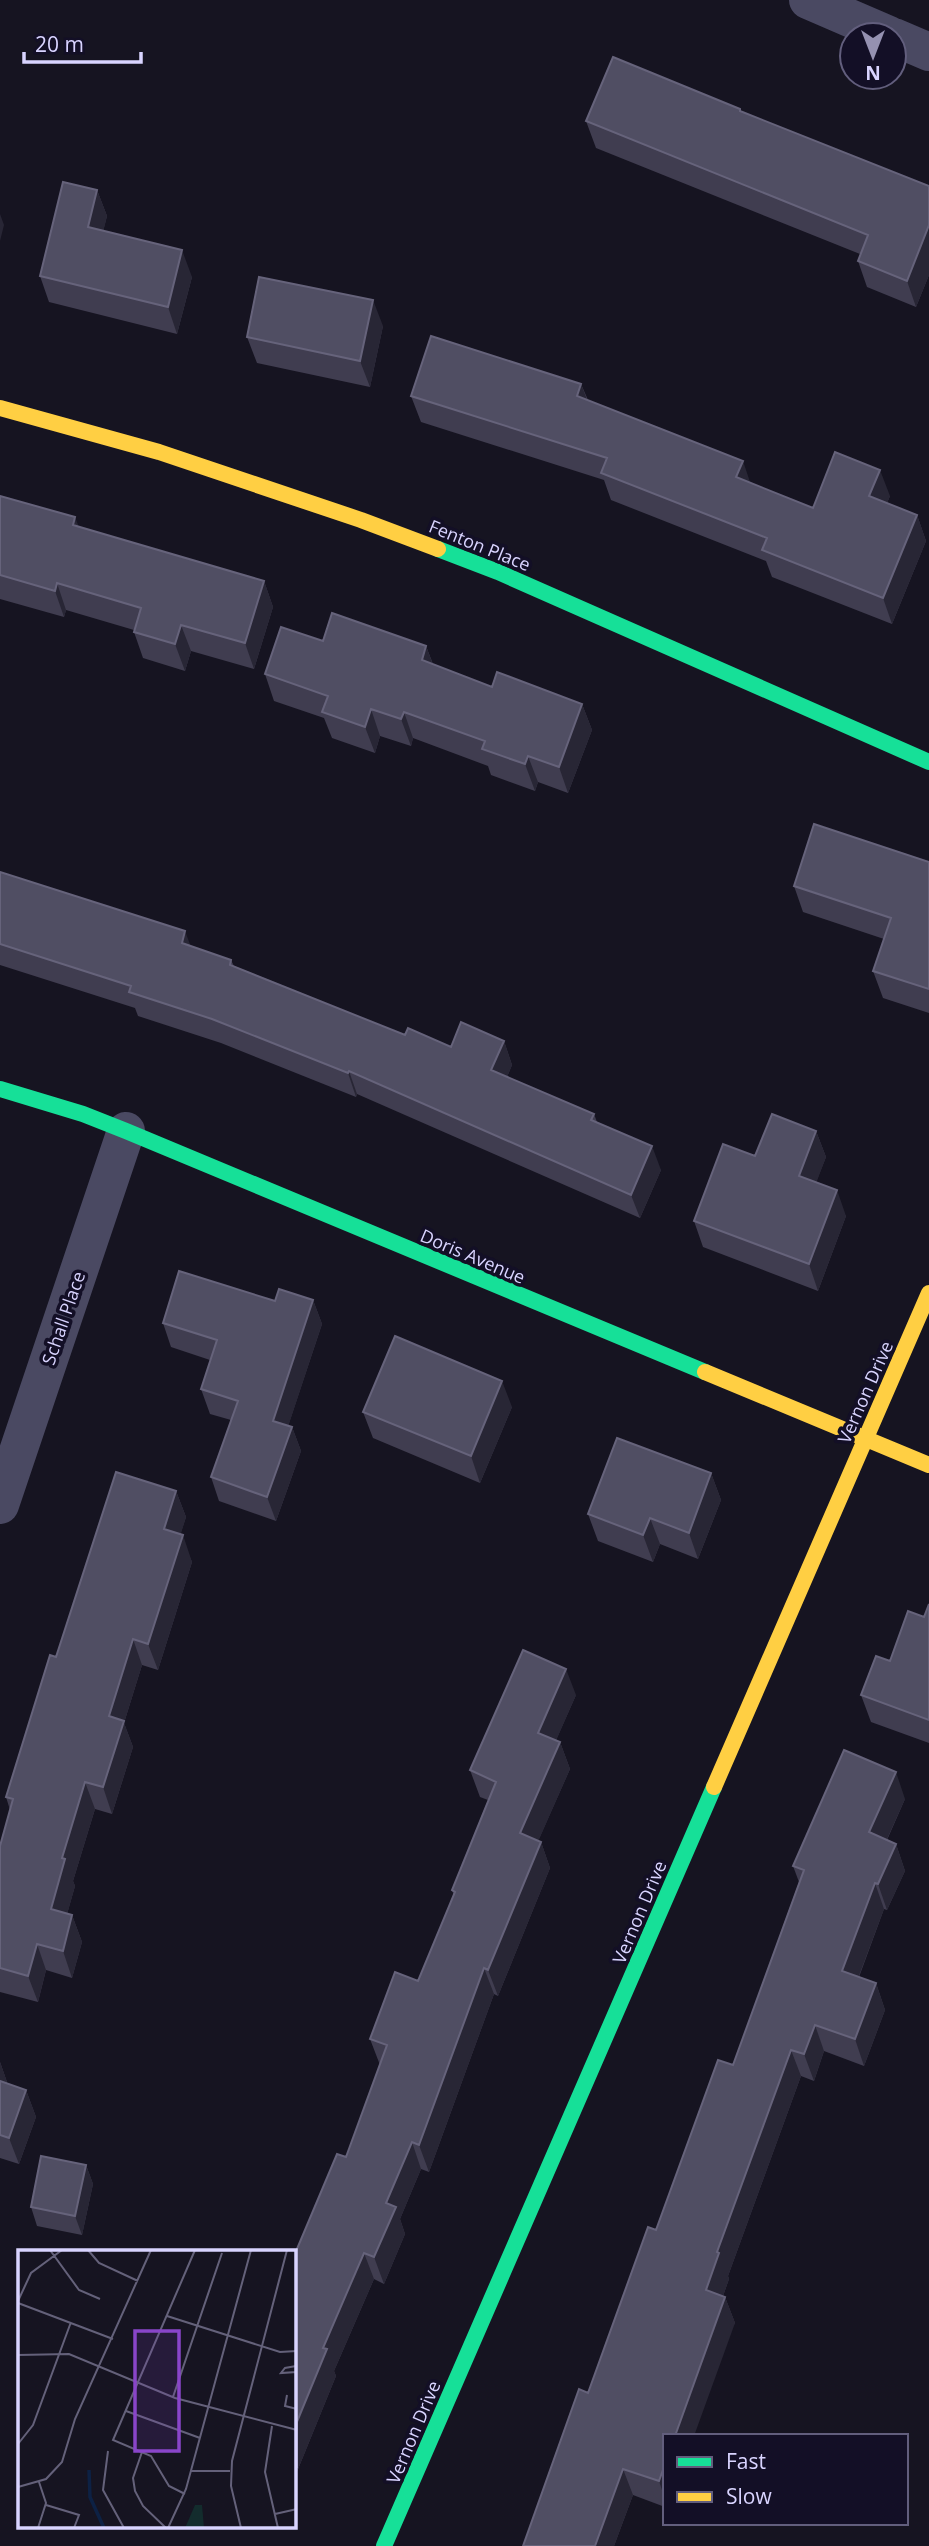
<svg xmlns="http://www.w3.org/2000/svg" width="929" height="2546" viewBox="0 0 929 2546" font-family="'Open Sans',sans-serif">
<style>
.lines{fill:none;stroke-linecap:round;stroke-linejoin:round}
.street{stroke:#4a4962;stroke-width:38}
.fast{stroke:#16e098;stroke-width:16}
.slow{stroke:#ffcf43;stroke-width:16}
.wall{fill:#403d50}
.shaded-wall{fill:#282635}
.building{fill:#504e63;stroke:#66637b;stroke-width:2}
.labels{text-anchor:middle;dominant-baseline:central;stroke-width:7;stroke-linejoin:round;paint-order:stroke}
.street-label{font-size:18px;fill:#d9d4ff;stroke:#130f26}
.inset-river{fill:none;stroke:#0d2144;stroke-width:3.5}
.inset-road{fill:none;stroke:#64617a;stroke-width:2}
.view{fill:#8945c9;fill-opacity:0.15;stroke:#8945c9;stroke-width:3.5}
.inset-edge{fill:none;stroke:#d9d4ff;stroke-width:3.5}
</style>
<rect width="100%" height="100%" fill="#161421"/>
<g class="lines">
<path class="street" d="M808,0L889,35
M894,37L929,52
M0,1505L126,1131"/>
<path class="fast" d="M438,549L498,572L929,762
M0,1089L83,1114L126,1131L705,1372
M384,2546L714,1787"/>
<path class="slow" d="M0,408L159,452L361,520L438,549
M705,1372L929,1465
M714,1787L929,1293"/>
</g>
<path class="wall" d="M741,112L929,186V275L916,307L867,287L858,261L860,254L596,148L586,121Z
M97,190L107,216L103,231L192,277L177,334L49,302L40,276Z
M383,326L370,387L257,363L247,337Z
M581,384L588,400L750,483L813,508L890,496L887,503L917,515L926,541L892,624L772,577L766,561L611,500L604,480L421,422L411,396Z
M0,496L79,527L264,581L273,607L254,669L191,651L185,671L143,658L134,632V630L66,610L64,617L0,599Z
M323,641L426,646L433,664L492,687L582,704L592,730L568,793L538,782L535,791L491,775L488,766L413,738L411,746L380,736L375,753L332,738L324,718L274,701L265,674Z
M929,862V1013L883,998L873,971L884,939L803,912L794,886Z
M0,872L191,946L231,960L234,966L405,1035L451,1047L504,1041L512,1065L507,1077L594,1114L597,1122L661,1170L640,1218L357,1094L356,1097L221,1043L138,1016L135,1008L0,965Z
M816,1131L826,1157L816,1182L846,1216L818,1291L703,1247L694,1221L755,1156Z
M313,1300L322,1324L288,1426L292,1427L301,1451L276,1521L219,1501L211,1477L231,1420L210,1414L201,1389L210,1360L171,1347L163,1323L275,1301Z
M512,1407L480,1483L373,1438L363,1412Z
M711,1473L721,1500L698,1559L660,1544L653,1562L598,1541L588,1514Z
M176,1491L186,1517L180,1535L192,1562L158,1670L142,1665L124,1723L133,1747L112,1814L95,1809L73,1881L75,1886L67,1914L72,1915L82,1942L72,1978L46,1970L38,2002L0,1992V1846L10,1810L6,1797L56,1657Z
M929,1604V1743L871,1722L861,1695L890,1661L924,1617Z
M576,1695L556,1740L560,1742L570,1769L538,1841L541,1842L550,1868L498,1996L494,1994L429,2172L421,2169L400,2219L405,2234L384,2284L374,2279L334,2371L336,2376L294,2479L346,2157L380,2065L370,2039L418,1981L454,1896L452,1890L488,1800L480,1797L470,1770Z
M905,1799L887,1840L896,1844L905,1871L887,1910L884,1909L859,1977L876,1983L885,2010L864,2066L824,2051L814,2081L801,2076L728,2276L729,2279L723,2296L725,2297L735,2323L665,2436V2507L633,2495L614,2546H523L656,2230L733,2065L799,1882L793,1866Z
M0,2062L7,2082V2084L26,2090L36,2117L19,2164L0,2158Z
M86,2165L93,2184L82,2235L37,2226L31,2207Z"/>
<path class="shaded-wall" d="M97,190L107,216L98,253L88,227Z
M0,214L4,225L0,241Z
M929,225V275L916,307L907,281Z
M182,250L192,277L177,334L168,307Z
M373,300L383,326L370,387L360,361Z
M581,384L591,410L577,396Z
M743,461L752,488L736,477Z
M880,470L890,496L879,522L869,496Z
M917,515L926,541L892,624L883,598Z
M75,517L85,543L73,525Z
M264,581L273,607L254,669L245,643Z
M57,583L66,610L64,617L55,591Z
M181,625L191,651L185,671L175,644Z
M426,646L436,673L422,660Z
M582,704L592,730L568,793L559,767Z
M371,709L380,736L375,753L365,727Z
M404,712L413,738L411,746L401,719Z
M528,756L538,782L535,791L525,764Z
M185,931L194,955L182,943Z
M504,1041L512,1065L500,1094L491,1070Z
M349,1071L357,1094L356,1097L348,1073Z
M816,1131L826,1157L809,1202L799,1176Z
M652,1146L661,1170L640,1218L631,1195Z
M837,1190L846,1216L818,1291L809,1264Z
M313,1300L322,1324L282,1445L273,1421Z
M502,1381L512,1407L480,1483L471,1456Z
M292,1427L301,1451L276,1521L267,1497Z
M711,1473L721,1500L698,1559L689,1533Z
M176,1491L186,1517L174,1556L164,1529Z
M650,1518L660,1544L653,1562L643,1535Z
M183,1535L192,1562L158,1670L148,1644Z
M133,1639L142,1665L124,1723L133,1747L112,1814L103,1787L109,1716Z
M566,1669L576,1695L548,1759L538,1733Z
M560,1742L570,1769L530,1860L520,1833Z
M896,1772L905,1799L878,1859L869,1832Z
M85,1782L95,1809L73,1881L75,1886L61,1936L51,1909L62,1858Z
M541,1842L550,1868L498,1996L488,1970Z
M896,1844L905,1871L887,1910L878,1884Z
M875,1883L884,1909L851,1997L842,1971Z
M72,1915L82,1942L72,1978L63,1951Z
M37,1944L46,1970L38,2002L28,1976Z
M484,1968L494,1994L429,2172L419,2145Z
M876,1983L885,2010L864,2066L855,2039Z
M815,2025L824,2051L814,2081L804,2054Z
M791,2050L801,2076L728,2276L729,2279L716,2316L706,2290L717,2252Z
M0,2062L7,2082L0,2103Z
M26,2090L36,2117L19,2164L9,2138Z
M412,2142L421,2169L400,2219L405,2234L384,2284L374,2257L386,2203Z
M86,2165L93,2184L82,2235L75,2216Z
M364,2253L374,2279L334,2371L336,2376L294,2479V2429L323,2348Z
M725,2297L735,2323L694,2436H675Z
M665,2464V2499L659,2481Z
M623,2469L633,2495L614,2546H595Z"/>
<path class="building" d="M613,57L740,109V111L929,186V225L907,281L858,261L868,235L586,121Z
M63,182L97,190L88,227L182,250L168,307L40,276Z
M259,277L373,300L360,361L247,337Z
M431,336L581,384L577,396L743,461L736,477L813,508L835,452L880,470L869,496L917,515L883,598L762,550L767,538L601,473L607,458L411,396Z
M0,496L75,517L73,525L264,581L245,643L181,625L175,644L134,632L141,608L57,583L55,591L0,575Z
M332,613L426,646L422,660L492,687L497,672L582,704L559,767L528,756L525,764L482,749L485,741L404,712L401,719L371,709L365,727L322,712L328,696L265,674L281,627L323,641Z
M814,824L929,862V989L873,971L891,918L794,886Z
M0,872L185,931L182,943L231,960L230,965L405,1035L408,1028L451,1047L461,1022L504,1041L491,1070L594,1114L591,1120L652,1146L631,1195L349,1071L348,1073L212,1019L129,992L131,986L0,944Z
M772,1114L816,1131L799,1176L837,1190L809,1264L694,1221L723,1144L755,1156Z
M179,1271L275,1301L279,1289L313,1300L273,1421L292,1427L267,1497L211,1477L238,1401L201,1389L217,1340L163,1323Z
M395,1336L502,1381L471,1456L363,1412Z
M617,1438L711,1473L689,1533L650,1518L643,1535L588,1514Z
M116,1472L176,1491L164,1529L183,1535L148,1644L133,1639L109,1716L124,1721L103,1787L85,1782L62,1858L65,1859L51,1909L72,1915L63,1951L37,1944L28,1976L0,1968V1846L13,1799L6,1797L50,1655L56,1657Z
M929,1604V1720L861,1695L876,1656L890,1661L908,1611L924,1617Z
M523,1650L566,1669L538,1733L560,1742L520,1833L541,1842L488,1970L484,1968L419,2145L412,2142L386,2203L396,2207L374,2257L364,2253L323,2348L327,2349L294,2429V2256L337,2154L346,2157L387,2045L370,2039L395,1972L418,1981L455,1892L452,1890L496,1782L470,1770Z
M844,1750L896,1772L869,1832L896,1844L878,1884L875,1883L842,1971L876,1983L855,2039L815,2025L804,2054L791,2050L717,2252L719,2253L706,2290L725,2297L675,2436H665V2464L659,2481L623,2469L595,2546H523L579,2389L588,2393L648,2227L656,2230L718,2060L733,2065L804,1870L793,1866Z
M0,2081L26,2090L9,2138L0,2135Z
M41,2156L86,2165L75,2216L31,2207Z"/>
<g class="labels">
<g class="street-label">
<text transform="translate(480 545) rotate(22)">Fenton Place</text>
<text transform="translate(473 1256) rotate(23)">Doris Avenue</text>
<text transform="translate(63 1318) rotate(-71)">Schall Place</text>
<text transform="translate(865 1392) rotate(-66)">Vernon Drive</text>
<text transform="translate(639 1912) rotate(-67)">Vernon Drive</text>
<text transform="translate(413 2432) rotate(-67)">Vernon Drive</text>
</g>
</g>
<g transform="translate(18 2250)">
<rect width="278" height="278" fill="#161421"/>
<path d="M177,255H184L186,278H167Z" fill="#132c2d"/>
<path class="inset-river" d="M71,220L72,247L86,278"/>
<path class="inset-road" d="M32,0L61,40L82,49M70,0L81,13L120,31M0,51L13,23L44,0M0,53L95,89M149,66L262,102L279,101M0,105L51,104L157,148L279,180M278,116V122L263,123L267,118L278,116H279M269,145L267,156L279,159M155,147L204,3M108,161L182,188M279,169V218M254,176L247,222L260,278M0,194L15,175L53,72M90,201L85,240L106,278M124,202L115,228L117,241L125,256L148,278M173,221H212M0,237L28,229L44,212L57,169L133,0M167,244L151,236L133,206L95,190L177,0M28,255L61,265L56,278M257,264L279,259M20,278L28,253L21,232M150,278L168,239L233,0M223,278L213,236L214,211L269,0"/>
<path class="view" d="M117,81H161V201H117Z"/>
<rect width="278" height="278" class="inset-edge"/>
</g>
<rect x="663" y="2434" width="245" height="91" fill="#130f26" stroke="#625e7d" stroke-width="2"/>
<rect x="677" y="2457" width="35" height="10" fill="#16e098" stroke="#625e7d" stroke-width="2"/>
<text x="726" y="2469" font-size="21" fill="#d9d4ff">Fast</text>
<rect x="677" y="2492" width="35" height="10" fill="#ffcf43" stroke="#625e7d" stroke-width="2"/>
<text x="726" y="2504" font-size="21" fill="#d9d4ff">Slow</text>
<g transform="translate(873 56) rotate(180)"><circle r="33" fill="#130f26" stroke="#625e7d" stroke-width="2"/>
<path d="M0-5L12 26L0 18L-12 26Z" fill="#9591b1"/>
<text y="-10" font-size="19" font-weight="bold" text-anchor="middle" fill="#d9d4ff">N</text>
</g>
<path d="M24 52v10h117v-10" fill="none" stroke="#d9d4ff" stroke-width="3.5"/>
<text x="35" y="52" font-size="21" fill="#d9d4ff" stroke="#130f26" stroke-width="5" paint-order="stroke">20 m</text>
</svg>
